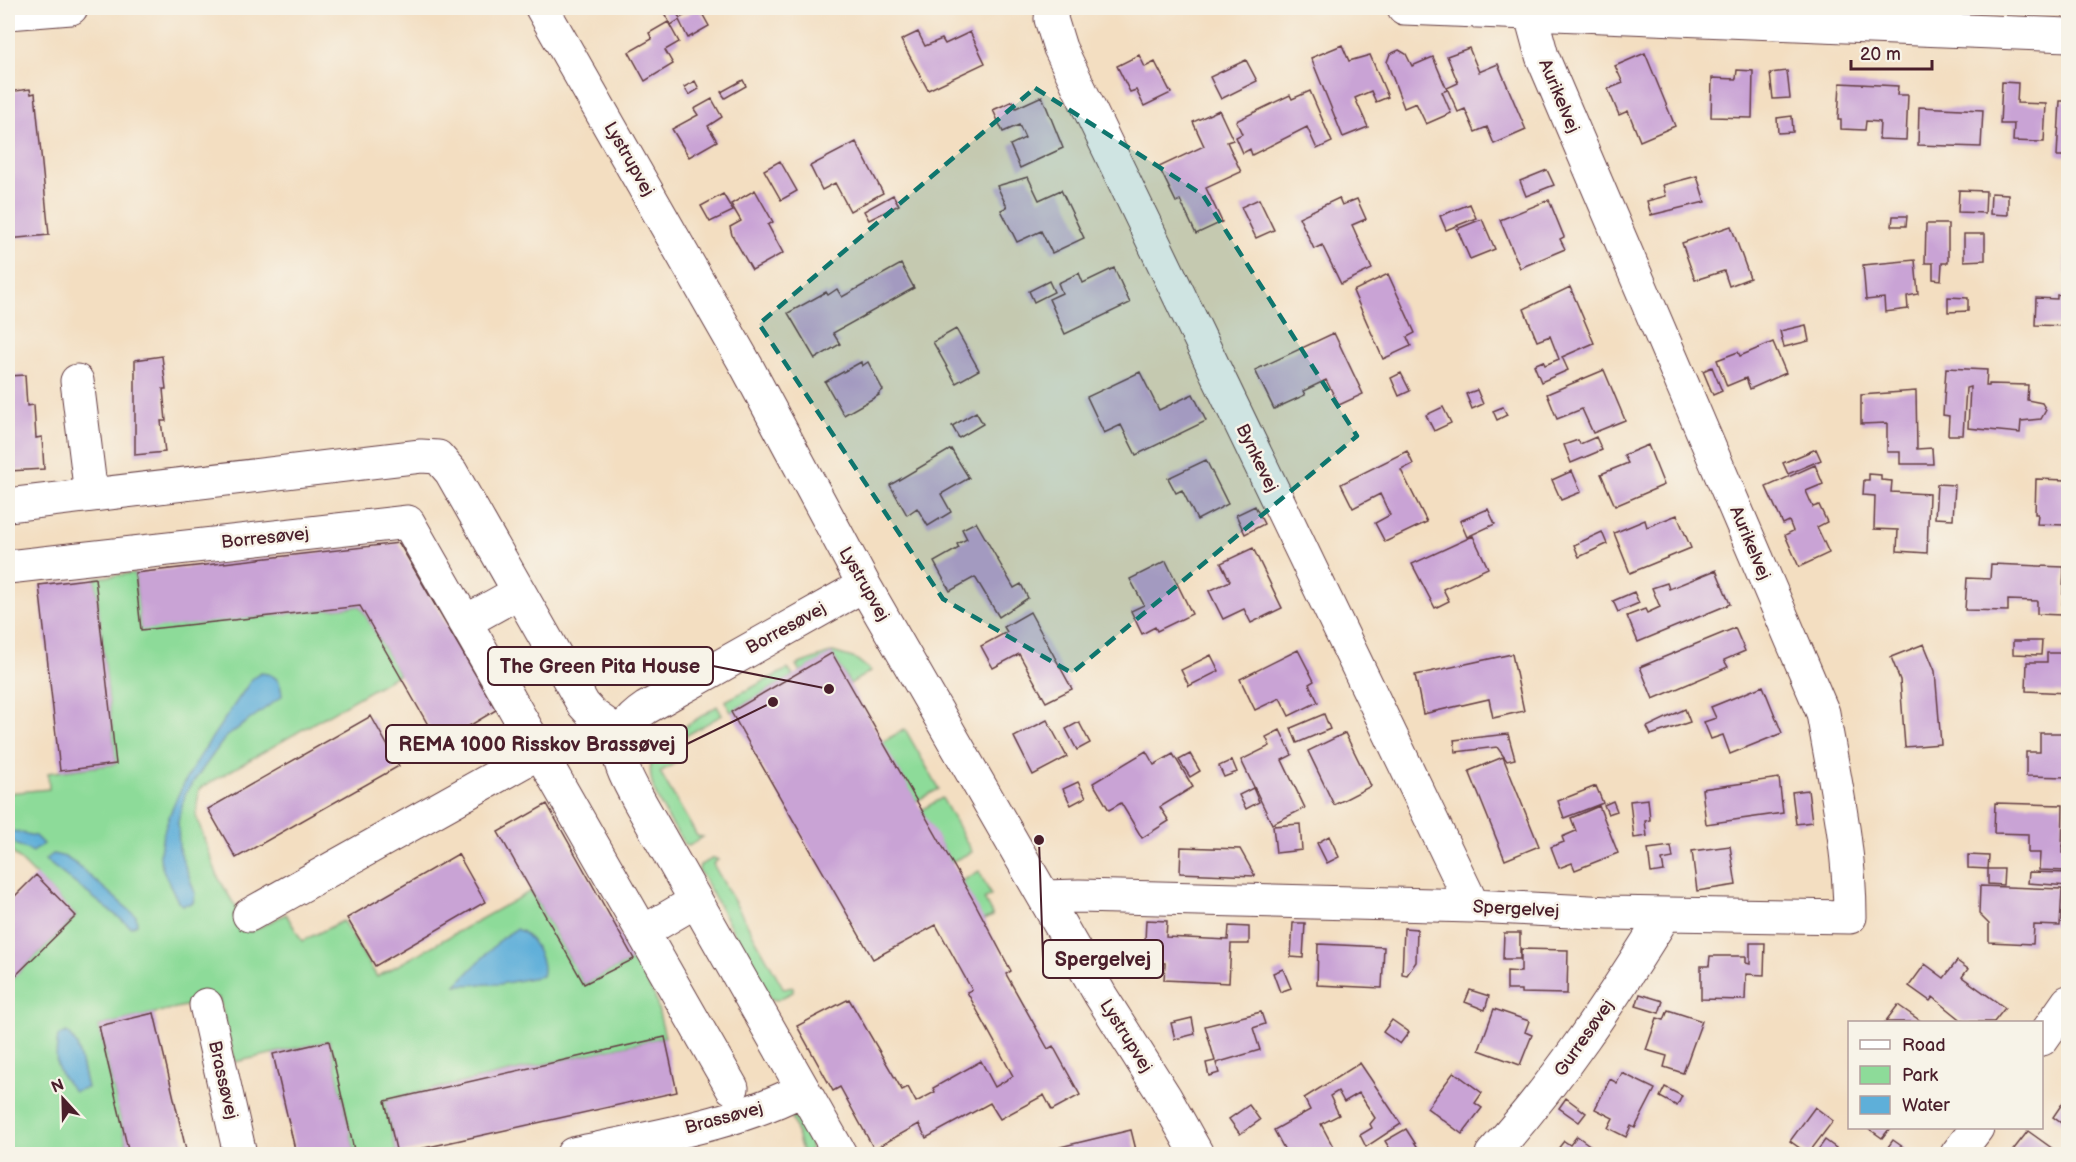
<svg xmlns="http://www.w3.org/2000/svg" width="2076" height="1162" viewBox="0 0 2076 1162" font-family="'Balsamiq Sans',sans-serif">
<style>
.green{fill:#8ddb99;stroke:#6c7d62;stroke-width:1.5}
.water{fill:#5eafd9;stroke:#546782;stroke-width:1.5}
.building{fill:#c9a3d5}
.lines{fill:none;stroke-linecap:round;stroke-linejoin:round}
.minor-casing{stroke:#633c42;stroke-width:35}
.minor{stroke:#fff;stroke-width:33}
.marked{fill:#0f766e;fill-opacity:0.2;stroke:#0f766e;stroke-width:4.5;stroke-dasharray:12 8;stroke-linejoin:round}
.labels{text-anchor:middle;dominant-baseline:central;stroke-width:5;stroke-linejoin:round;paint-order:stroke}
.street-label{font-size:18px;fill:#4a1f2b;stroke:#f7f3e8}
.leader{fill:none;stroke:#4a1f2b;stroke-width:2}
.callout-dot{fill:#4a1f2b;stroke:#f7f3e8;stroke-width:2}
.callout{fill:#f7f3e8;stroke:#4a1f2b;stroke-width:2}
.callout-label{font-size:20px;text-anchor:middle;font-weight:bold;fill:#4a1f2b}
</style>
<rect width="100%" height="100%" fill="#f7f3e8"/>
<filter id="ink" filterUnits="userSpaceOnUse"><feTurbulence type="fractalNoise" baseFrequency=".0167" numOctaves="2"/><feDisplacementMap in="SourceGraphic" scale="12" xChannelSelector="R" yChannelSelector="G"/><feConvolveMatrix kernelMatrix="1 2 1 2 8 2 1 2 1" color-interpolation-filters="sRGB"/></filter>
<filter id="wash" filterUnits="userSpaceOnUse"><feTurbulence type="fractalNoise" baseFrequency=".008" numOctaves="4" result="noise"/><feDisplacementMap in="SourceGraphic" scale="24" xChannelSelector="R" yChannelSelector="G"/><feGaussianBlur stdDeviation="1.35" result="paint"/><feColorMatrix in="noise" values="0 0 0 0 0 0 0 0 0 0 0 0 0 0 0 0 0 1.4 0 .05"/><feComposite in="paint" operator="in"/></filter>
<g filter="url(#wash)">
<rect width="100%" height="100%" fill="#f3dec1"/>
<path class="green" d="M135,573L141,629L360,606L399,674L199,789L196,816L218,877L250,932L286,914L302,941L343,921L377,977L531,891L584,984L634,959L655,997L665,1037L385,1100L397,1154H355L329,1041L235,1062L219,998L99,1026L129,1154H8V983L76,916L10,850L13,847L8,842V793L49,789L48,773L116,764L95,578Z
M833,652L856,659L871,671L850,684L832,654L800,672L796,665Z
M788,669L793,676L731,712L725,701Z
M717,706L722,715L668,746L677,762L660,772L697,836L703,837L689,846L685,845C668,816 630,771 664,740Z
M905,729L939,789L916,801L882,742Z
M942,798L972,852L951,862L921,810Z
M714,858L718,860L713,864L784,989L793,987V992L777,1000L771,999L699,870L700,865Z
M979,871L991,895L984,899L993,916L983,920L962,881Z
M791,1114L800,1118L811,1133L810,1154H803Z"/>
<path class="water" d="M261,673C276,674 281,681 282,696L225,738L186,792L178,821L179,849L195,893L193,903L183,905L178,902C173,889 159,868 160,854C165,796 220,727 252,679Z
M8,830L35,836L43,844L33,852L17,845L8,835Z
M53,854L65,857L76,864L136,916L137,924L131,927L45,860Z
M516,929C531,933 547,961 542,976L500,984L456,985L502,938Z
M67,1032L77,1045L87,1088L74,1091C55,1071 54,1063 58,1036Z"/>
<g id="blocks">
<path class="building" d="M661,8H673L680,18L699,8L709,26L688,38L679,20L671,25Z
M668,22L679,42L665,50L673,64L645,81L629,52L652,39L649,33Z
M918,32L925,46L942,39L945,44L970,32L985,63L928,90L901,40Z
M1342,45L1349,61L1370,55L1388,97L1376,102L1371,91L1355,98L1368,127L1343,137L1311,58Z
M1469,48L1479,72L1498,64L1526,130L1494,144L1487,127L1475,132L1465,109L1458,112L1447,88L1458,83L1447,56Z
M1399,50L1406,54L1412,66L1433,57L1447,90L1442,92L1451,113L1426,124L1416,103L1404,108L1387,62L1390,54Z
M1645,53L1675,126L1640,141L1628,111L1619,115L1608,89L1623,83L1615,66Z
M1139,55L1145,67L1155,62L1171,93L1144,106L1136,90L1130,92L1117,66Z
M1246,60L1257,81L1221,99L1210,77Z
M1737,70L1753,71L1752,118L1711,117L1712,78L1736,79Z
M1787,71L1790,98L1773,99L1770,73Z
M743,80L746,86L725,98L721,92Z
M695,81L699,89L689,95L684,87Z
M2002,82L2018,83L2017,103L2046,104L2044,142L2013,141L2014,124H2000Z
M1840,83L1898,86L1897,95H1908L1906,140L1879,139L1880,122L1866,121L1865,130L1841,129V120H1838Z
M30,89L31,94L35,93L49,235L8,239V92Z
M1310,91L1332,142L1317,149L1307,127L1252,155L1250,149L1243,153L1236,137L1242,134L1236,121L1290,95L1292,99Z
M1042,96L1063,148L1020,168L1010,145L1025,138L1019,125L1003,132L993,110L1013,101L1016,108Z
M712,99L722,117L708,126L717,141L689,157L672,129L698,115L694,109Z
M2060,101H2068V156H2057Z
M1919,107L1983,110L1981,147L1918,145Z
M1219,110L1233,140L1227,142L1241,172L1206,188L1222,222L1196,234L1180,200L1176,202L1159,167L1204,146L1193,122Z
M1792,116L1793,132L1778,133L1777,118Z
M856,142L883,193L850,211L835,183L822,190L810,166Z
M780,161L797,191L781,200L764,170Z
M1547,170L1554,185L1526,196L1520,181Z
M1697,176L1705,202L1651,215L1647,201L1666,196L1663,185Z
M1028,177L1039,200L1061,190L1084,238L1052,253L1041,231L1017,242L1001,210L1007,207L997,186Z
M755,190L773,222L768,225L783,253L752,270L732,235L730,227L741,221L731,204Z
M1959,190L1986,191L1985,213L1958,212Z
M1991,193L2008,194V215L1990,214Z
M723,194L733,211L710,222L701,206Z
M893,195L899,205L869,220L864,211Z
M1339,198L1342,205L1357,199L1366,219L1352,225L1372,269L1341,284L1322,245L1314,249L1299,217Z
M1259,199L1274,230L1256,238L1241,207Z
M1549,200L1564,237L1560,239L1565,249L1520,268L1500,220Z
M1470,204L1476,218L1446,230L1440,216Z
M1893,216H1907L1906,226H1892Z
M1482,219L1495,249L1470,259L1457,229Z
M1926,224H1948V263H1942L1941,280L1933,279V263H1925Z
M1731,226L1750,278L1729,286L1724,271L1695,280L1682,243Z
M2066,233H2068V273H2064Z
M1964,234H1985V260L1964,261Z
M1915,260L1918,294L1907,296L1908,309L1885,312L1884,298L1866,300L1863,265Z
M901,264L914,288L833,333L840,344L815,359L788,313L826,292L828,295L837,289L842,297Z
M1114,268L1130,303L1065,334L1049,299L1062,293L1058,283L1079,273L1083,283Z
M1388,274L1415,333L1407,337L1411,346L1383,359L1353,291Z
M1049,281L1054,292L1034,302L1029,291Z
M1570,287L1594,343L1562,357L1568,370L1541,382L1534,365L1543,361L1545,365L1559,359L1550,336L1537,341L1524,309Z
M2057,295L2068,296V326L2035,325L2036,298L2057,299Z
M1948,297L1968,298V311L1948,312Z
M1806,325L1809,341L1784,347L1780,331Z
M956,329L979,370L956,383L933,342Z
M1334,333L1363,394L1339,405L1326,380L1303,391L1305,395L1274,409L1255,370Z
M1773,342L1786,373L1750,389L1746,378L1727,386L1717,360L1738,352L1740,356Z
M162,356L166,389H163L166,421H161L165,452L135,455V360Z
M861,362L862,366L868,362L883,390L878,394L879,395L844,415L825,382Z
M1712,367L1722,391L1713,395L1703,371Z
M1946,368L1987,370L1986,386H1989V384L2028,385L2027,400L2042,403L2046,410L2041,419L2021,421L2020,433L1968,428L1970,387L1966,388L1963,435H1948L1949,416L1943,415Z
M1604,370L1625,420L1593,433L1582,409L1557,419L1547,394Z
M1140,372L1159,410L1193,394L1206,421L1136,455L1121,425L1104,433L1087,397Z
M1401,373L1410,391L1399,396L1391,378Z
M25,375L27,406L34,405L36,438L42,437L44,469L9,471L8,376Z
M1477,390L1483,404L1472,409L1466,394Z
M1916,391L1917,449L1932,448L1933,464H1900V452H1887V423L1861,424V395Z
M1443,407L1451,423L1434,431L1426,415Z
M1503,407L1507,415L1497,420L1493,411Z
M976,412L983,424L959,438L952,426Z
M1596,437L1602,450L1571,463L1564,445L1578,440L1580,444Z
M1648,445L1664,485L1615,506L1601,474L1628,463L1624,455Z
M951,449L969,478L941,494L951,512L928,526L917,508L907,515L890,485Z
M1816,449L1821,460L1788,474L1783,463Z
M1407,451L1413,464L1401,470L1427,522L1385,542L1375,523L1390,515L1380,494L1353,508L1341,484Z
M1206,460L1228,504L1197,520L1182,490L1176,493L1168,478Z
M1815,465L1823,484L1806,491L1813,507L1819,505L1827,522L1817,527L1829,553L1799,567L1785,535L1793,531L1789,521L1783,524L1766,487Z
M1572,471L1581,492L1561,500L1552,480Z
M1869,474L1881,475V480L1892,481L1891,492L1929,494L1927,553L1897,551L1898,530L1874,529L1875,496L1863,495L1864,480H1869Z
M2036,479L2068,480V515H2064V525L2037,524L2038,514H2035Z
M1937,484L1955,485L1953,519L1935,518Z
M1255,506L1264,524L1245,534L1236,515Z
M1488,509L1495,524L1467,537L1460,521Z
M1677,515L1691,548L1630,573L1614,533L1645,520L1647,527Z
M976,522L1014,588L1021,584L1028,598L999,617L975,577L950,591L934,562L959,548L957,544L967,539L962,529Z
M1602,532L1607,544L1579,557L1574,545Z
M1473,536L1488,568L1443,589L1449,601L1435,608L1412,564Z
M399,543L496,710L439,744L360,606L141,630L135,573Z
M1253,548L1282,608L1251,623L1244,609L1223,619L1209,591L1230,581L1221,563Z
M1166,561L1192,614L1157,631L1155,627L1142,634L1131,611L1144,605L1130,579Z
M1991,564L2064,567L2062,615L2037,614V601L2008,600V611L1965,610L1967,578L1990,579Z
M1716,570L1730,604L1638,642L1627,616L1645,609L1647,613L1660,607L1652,588L1667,583L1669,589Z
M95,578L116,764L60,771L39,585Z
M1634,592L1639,603L1618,612L1613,601Z
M1030,612L1072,689L1046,702L1019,654L993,668L981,646L1007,632L1004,627Z
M1735,628L1745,651L1724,660L1728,667L1653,699L1640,667Z
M2013,641H2042L2041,655L2013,654Z
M1924,644L1935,671L1941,744L1905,747L1900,680L1891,657Z
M1298,650L1314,681L1309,684L1318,702L1289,716L1280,698L1255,710L1240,679Z
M832,653L975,903L1011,971L1006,974L1048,1049L1053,1046L1080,1095L1052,1110L1044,1095L1000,1119L990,1103L926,1138L919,1124L874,1149L840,1087L833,1091L797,1026L849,999L902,1090L908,1087L916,1102L935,1092L933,1088L981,1061L995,1087L1013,1076L967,992L972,990L936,925L873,959L731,712Z
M2047,653H2068V693L2026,691L2027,662H2047Z
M1512,654L1524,711L1493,718L1489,699L1423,714L1415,675Z
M1211,655L1219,671L1189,686L1181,670Z
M1763,686L1782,733L1730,754L1723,735L1711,739L1704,722L1716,718L1711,707Z
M1685,709L1690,722L1651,735L1647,727Z
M1324,714L1330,729L1297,743L1291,728Z
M371,716L399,766L236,858L208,809Z
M1047,720L1067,757L1033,775L1014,737Z
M1079,722L1090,743L1077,750L1066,729Z
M1280,730L1292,755L1282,760L1305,808L1272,824L1241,760L1270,746L1266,737Z
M1345,733L1371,786L1334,805L1308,751Z
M2040,733H2068V777L2026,776V752H2040Z
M1508,734L1515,759L1507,761L1497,747L1456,752L1454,740Z
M1146,751L1154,765L1173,754L1193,787L1160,807L1169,821L1142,838L1121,803L1109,810L1093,783Z
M1190,754L1200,771L1190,777L1179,760Z
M1503,757L1539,846L1505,860L1469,771Z
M1232,760L1237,772L1224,777L1219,766Z
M1779,778L1783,813L1706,824L1702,789Z
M1078,782L1086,797L1071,805L1063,789Z
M1596,786L1603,803L1564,818L1558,801Z
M1253,788L1259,802L1246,809L1239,795Z
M1808,790L1812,822L1796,824L1792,792Z
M1648,799L1650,820L1645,821L1647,836L1634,838L1630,801Z
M1613,801L1617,811L1608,814L1604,805Z
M1995,803L2063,805L2062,853L2068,854V871L2039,870L2040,853H2028V834L1994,833Z
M547,804L634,959L584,984L498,832Z
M1599,806L1618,853L1575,870L1572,863L1559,868L1551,847L1564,842L1562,837L1576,831L1571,818Z
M1300,824L1302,850L1276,853L1273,826Z
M1329,836L1339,857L1327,863L1317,843Z
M1671,846L1673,858L1662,860L1664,871L1651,873L1648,849Z
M1730,846L1736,885L1697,891L1692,851Z
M1181,847L1240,849L1255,876L1180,873Z
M458,854L485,902L375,966L347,918Z
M1968,855L1989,856L1988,869L1968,868Z
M1988,869H2004L2003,885L1988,884Z
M2029,872L2068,873V886L2028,883Z
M36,875L76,916L8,983V903Z
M1980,886L2062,889L2060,926L2034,925L2033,944L1989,942V924L1979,914Z
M1146,920L1167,921L1166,937L1228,940L1229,926L1249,927V944H1231L1229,983L1164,980L1165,963L1144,962Z
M1293,923H1305L1303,958L1291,957Z
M1404,928L1417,929L1416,962L1407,975L1402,974Z
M1504,933H1520V959H1503Z
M1750,943H1765L1764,975L1746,974L1745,1000L1701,999V966H1709L1710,956H1746V963L1750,964Z
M1318,944L1384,947L1382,988L1317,985Z
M1521,949L1568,950L1567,994L1521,993V990H1507V971L1521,972Z
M1957,961L1968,969L1962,977L2005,1008L1994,1022H1964L1933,997L1930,1001L1909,986L1925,964L1944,978Z
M1283,969L1291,988L1280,992L1273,973Z
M1470,990L1489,996L1485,1010L1465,1002Z
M1640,994L1663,1001L1659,1013L1636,1006Z
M1898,1005L1922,1022H1885Z
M1494,1009L1529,1021L1525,1032L1532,1035L1520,1065L1479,1050Z
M1668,1010L1702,1021L1683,1073L1664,1067L1667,1056L1646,1050L1657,1018L1664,1020Z
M1261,1012L1265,1024L1253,1028L1260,1050L1216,1063L1219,1073L1209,1076L1206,1063L1215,1061L1205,1026Z
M154,1013L187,1154H129L99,1026Z
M1192,1018L1195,1034L1175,1039L1171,1023Z
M1392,1020L1409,1032L1400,1044L1383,1032Z
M665,1037L677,1092L397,1154L385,1101Z
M329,1041L355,1154H296L273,1054Z
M1360,1063L1401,1124L1366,1147L1360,1135L1372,1128L1370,1124L1375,1118L1359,1093L1344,1102L1338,1091L1330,1096L1339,1115L1321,1124L1337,1154H1287L1274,1130L1310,1110L1304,1098Z
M1454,1072L1482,1093L1475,1103L1482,1108L1462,1134L1427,1108Z
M1622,1073L1655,1089L1635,1128L1631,1126L1626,1137L1608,1128L1613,1118L1595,1109L1610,1079L1617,1083Z
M1665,1087L1682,1096L1677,1106L1660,1097Z
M2068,1095V1128L2053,1117Z
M1566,1098L1586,1113L1579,1122L1559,1108Z
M1249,1105L1260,1120L1240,1134L1229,1119Z
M1815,1107L1833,1121L1808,1154L1790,1141Z
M1868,1128H1890L1882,1138Z
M1406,1129L1422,1154H1393L1385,1141Z
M1131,1130L1137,1154H1062L1060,1147Z
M2028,1131L2060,1154H2010Z
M1577,1136L1602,1154H1554L1564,1141L1570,1145Z
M1825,1140L1836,1148L1833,1153L1835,1154H1815Z
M1893,1140L1913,1154H1883Z"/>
</g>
</g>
<g filter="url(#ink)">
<use href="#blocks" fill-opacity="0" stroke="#633c42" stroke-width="1.5"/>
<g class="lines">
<g class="minor-casing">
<path id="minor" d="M542,8L747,367L864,585L1101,996L1165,1097L1197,1154
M1052,8L1051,19L1060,48L1473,906
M1404,8L2068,35
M8,13L71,8
M77,381L91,495
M8,505L421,456L438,457L451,472L583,704L593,715L620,734
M8,567L408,522L732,1088
M465,622L519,592
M1044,897L1079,896L1473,906L1609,913L1850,917C1850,846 1835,783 1823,713L1542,56L1529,8
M249,915L540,752
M643,932L696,901
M206,1005L240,1154
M2042,1039L2068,1002
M573,1154C650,1137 733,1126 803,1089
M840,1154L638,799C618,762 604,736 646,708L864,585
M1492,1154C1559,1080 1613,998 1665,914
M1957,1154L1977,1128"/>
</g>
<use href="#minor" class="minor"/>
</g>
</g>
<path class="marked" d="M1035,88L1203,195L1357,436L1072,673L943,599L759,324Z"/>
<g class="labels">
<g class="street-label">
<text transform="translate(1559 96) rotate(67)">Aurikelvej</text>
<text transform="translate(629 159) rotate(60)">Lystrupvej</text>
<text transform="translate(1257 458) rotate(64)">Bynkevej</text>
<text transform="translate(265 538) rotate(-6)">Borresøvej</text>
<text transform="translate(1750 543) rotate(67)">Aurikelvej</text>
<text transform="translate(864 584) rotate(60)">Lystrupvej</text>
<text transform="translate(786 628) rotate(-29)">Borresøvej</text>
<text transform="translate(1516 909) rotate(3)">Spergelvej</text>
<text transform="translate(1126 1036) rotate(58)">Lystrupvej</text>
<text transform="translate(1584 1038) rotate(-55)">Gurresøvej</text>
<text transform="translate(223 1080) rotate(77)">Brassøvej</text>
<text transform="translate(724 1118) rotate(-15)">Brassøvej</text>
</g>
</g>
<path class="leader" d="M829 689L713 666M773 702L687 744M1039 840L1043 959"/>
<g class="callout-dot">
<circle cx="829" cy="689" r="6"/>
<circle cx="773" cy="702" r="6"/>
<circle cx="1039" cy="840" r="6"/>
</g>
<g class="callout">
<rect x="488" y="647" width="225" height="38" rx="6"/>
<rect x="386" y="725" width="301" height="38" rx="6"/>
<rect x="1043" y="940" width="120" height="38" rx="6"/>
</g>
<g class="callout-label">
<text x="600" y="673">The Green Pita House</text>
<text x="537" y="751">REMA 1000 Risskov Brassøvej</text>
<text x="1103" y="966">Spergelvej</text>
</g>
<rect width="2076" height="1162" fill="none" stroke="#f7f3e8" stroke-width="30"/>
<rect x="1848" y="1021" width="195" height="108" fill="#f7f3e8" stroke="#b29e9c" stroke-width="1.5"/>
<rect x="1860" y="1040" width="30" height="9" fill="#ffffff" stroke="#b29e9c" stroke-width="1.5"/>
<text x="1902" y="1051" font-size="18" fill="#4a1f2b">Road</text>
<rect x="1860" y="1066" width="30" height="18" fill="#8ddb99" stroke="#b29e9c" stroke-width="1.5"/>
<text x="1902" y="1081" font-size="18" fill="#4a1f2b">Park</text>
<rect x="1860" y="1096" width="30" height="18" fill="#5eafd9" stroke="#b29e9c" stroke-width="1.5"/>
<text x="1902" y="1111" font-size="18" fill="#4a1f2b">Water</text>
<g transform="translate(63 1099) rotate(338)" stroke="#f7f3e8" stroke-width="4.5" paint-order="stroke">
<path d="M0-4.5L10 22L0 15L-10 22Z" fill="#4a1f2b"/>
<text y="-9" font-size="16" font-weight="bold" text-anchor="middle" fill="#4a1f2b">N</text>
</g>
<path d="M1851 60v9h81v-9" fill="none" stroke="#4a1f2b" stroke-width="3"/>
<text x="1860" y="60" font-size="18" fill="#4a1f2b" stroke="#f7f3e8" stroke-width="4.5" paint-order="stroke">20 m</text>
</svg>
